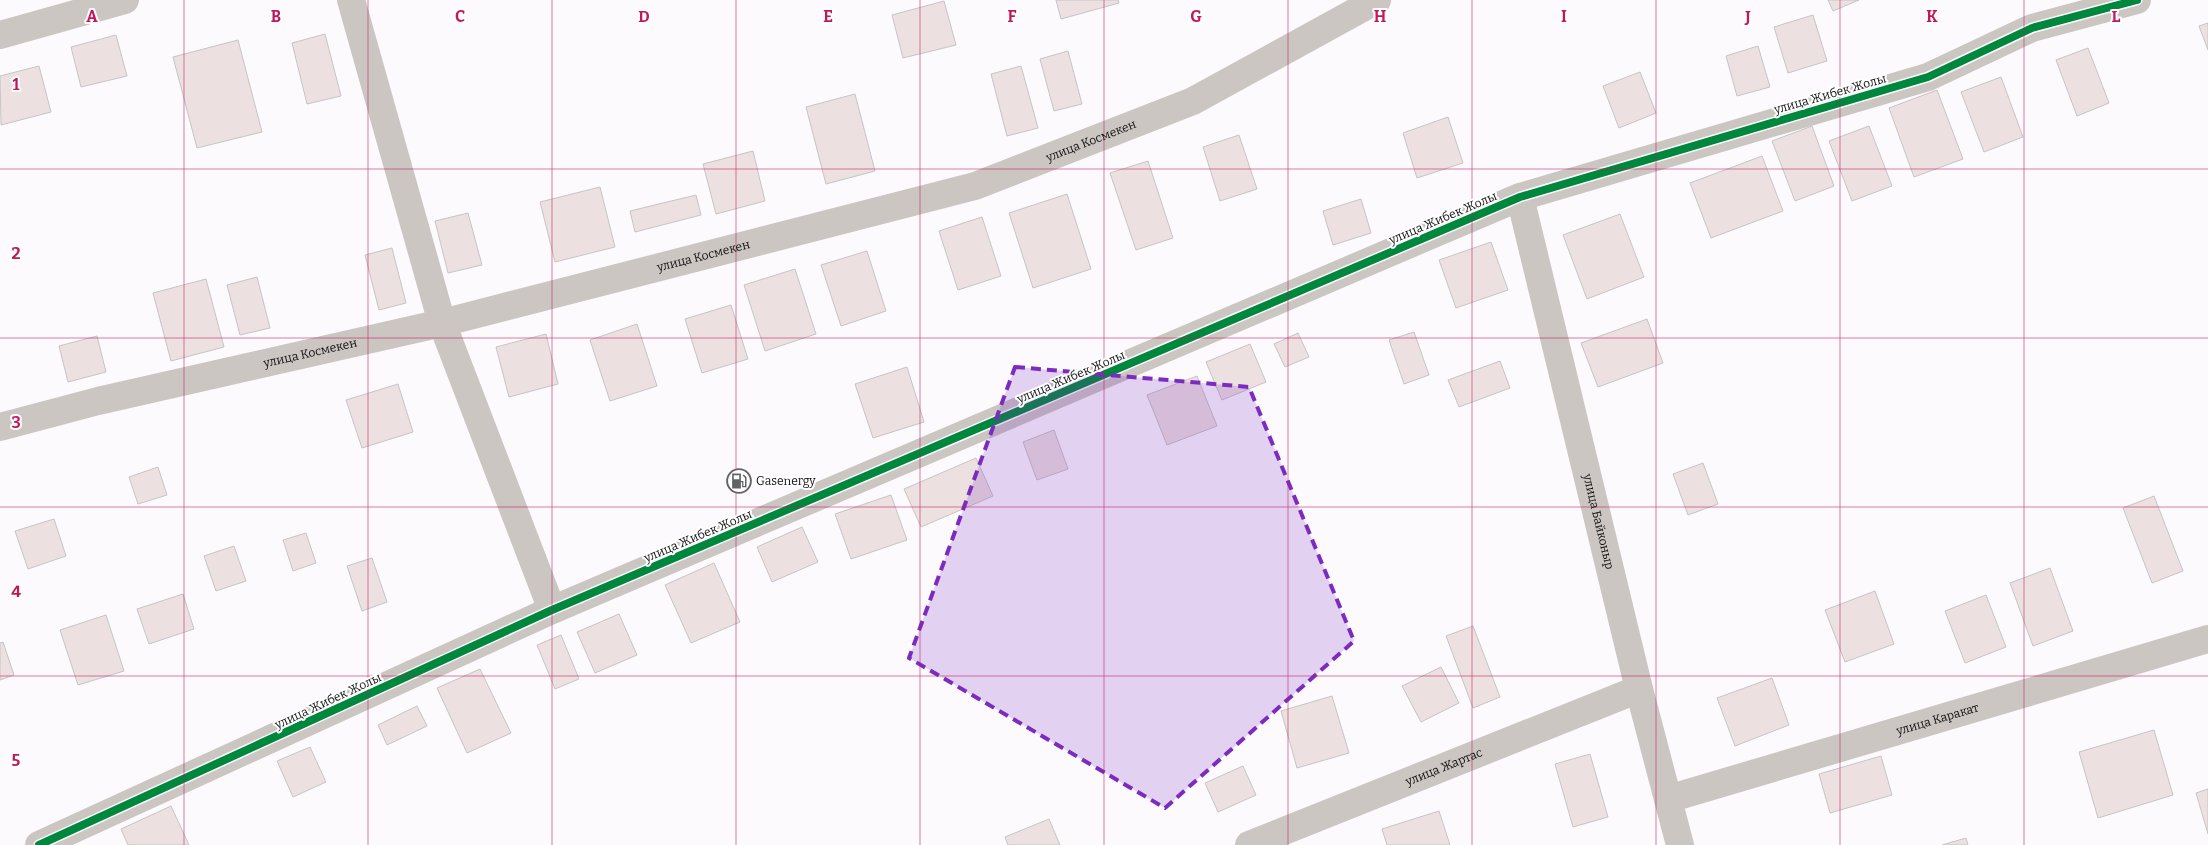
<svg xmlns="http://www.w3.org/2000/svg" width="2208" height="845" viewBox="0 0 2208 845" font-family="Bitter,serif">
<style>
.building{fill:#ece1e0;stroke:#c6c4c5}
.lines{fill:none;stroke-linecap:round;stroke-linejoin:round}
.street{stroke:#ccc6c3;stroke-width:28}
.cycleway-casing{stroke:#fff;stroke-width:11}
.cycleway{stroke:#00873e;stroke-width:8}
.marked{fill:#7b2cbf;fill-opacity:0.2;stroke:#7b2cbf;stroke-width:4;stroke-dasharray:10 6;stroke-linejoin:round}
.grid{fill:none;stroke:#c2185b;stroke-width:1;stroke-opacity:0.55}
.labels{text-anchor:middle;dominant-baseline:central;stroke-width:4;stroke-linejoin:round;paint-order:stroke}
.street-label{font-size:12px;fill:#110f11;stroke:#fff}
.poi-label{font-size:12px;fill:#110f11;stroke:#fff;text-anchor:start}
.grid-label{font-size:16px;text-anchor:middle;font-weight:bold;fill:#c2185b;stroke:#fff;stroke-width:4;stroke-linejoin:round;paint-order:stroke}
</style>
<rect width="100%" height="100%" fill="#fdfafe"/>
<path class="building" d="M1056,0H1118L1119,3L1061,19Z
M1828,0H1859L1833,11Z
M944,1L956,45L903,58L892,15Z
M1813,15L1827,61L1788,73L1774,27Z
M2208,23V50L2199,26Z
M325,34L341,96L307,104L292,43Z
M116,35L127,76L81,87L71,47Z
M238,40L262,132L197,148L173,57Z
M1758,46L1770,87L1737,96L1726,56Z
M2088,48L2109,103L2077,116L2056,60Z
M1068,51L1082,104L1054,111L1040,59Z
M39,66L51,112L1,125L0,76Z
M1021,66L1038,128L1007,136L991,74Z
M1640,72L1656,113L1619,128L1603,86Z
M2001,77L2023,137L1984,152L1961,92Z
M1937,90L1963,159L1914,177L1889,108Z
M855,94L875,171L826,184L806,107Z
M1448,117L1463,163L1417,178L1403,133Z
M1812,126L1834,186L1795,201L1772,141Z
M1869,126L1892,186L1852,201L1829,141Z
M1239,135L1257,189L1220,201L1203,147Z
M753,151L765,201L716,214L703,164Z
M1762,156L1783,211L1711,238L1690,183Z
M1148,161L1173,238L1136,250L1110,173Z
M600,187L615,247L555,262L540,202Z
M1067,194L1091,269L1033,288L1009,213Z
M696,195L701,215L635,232L630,211Z
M1361,199L1371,233L1333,245L1323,211Z
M468,213L482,265L448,273L435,221Z
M1620,214L1644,277L1587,299L1563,235Z
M982,217L1001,276L958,290L939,231Z
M1491,242L1508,290L1456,308L1439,260Z
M392,248L406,303L379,310L365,255Z
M867,251L886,311L841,326L821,265Z
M795,269L816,334L765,351L744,285Z
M257,277L270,328L240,335L227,285Z
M206,279L224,347L171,361L153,293Z
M731,305L748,359L702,373L685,319Z
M1647,319L1663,363L1598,387L1581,343Z
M637,324L657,386L610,401L590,340Z
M1414,332L1429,375L1404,384L1389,340Z
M1298,333L1309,357L1285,367L1274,344Z
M546,334L558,384L509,397L496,347Z
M97,336L106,372L68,382L59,346Z
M1250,344L1266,382L1222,400L1206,362Z
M1500,361L1510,388L1459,407L1448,380Z
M907,367L924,422L873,438L855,384Z
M1197,376L1217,426L1167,445L1147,395Z
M398,384L413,432L362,448L346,400Z
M1054,430L1068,469L1037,480L1023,442Z
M976,458L993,496L921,527L904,489Z
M1703,463L1718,504L1688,515L1673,474Z
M158,467L167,495L138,504L129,477Z
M891,495L907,540L851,559L835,514Z
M2154,496L2183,571L2152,583L2123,508Z
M54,519L66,556L28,569L15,531Z
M802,527L818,562L772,582L757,547Z
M306,533L316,563L293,571L283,540Z
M234,546L246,581L216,591L204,556Z
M372,558L387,602L362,611L347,566Z
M714,563L740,622L691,643L665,585Z
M2050,568L2073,631L2033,646L2010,583Z
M1875,591L1894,644L1845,662L1825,610Z
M183,594L194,629L149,644L137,609Z
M1986,595L2006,647L1965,663L1945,611Z
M619,614L637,655L595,673L577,632Z
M106,615L124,671L78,685L60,630Z
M1473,626L1500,697L1473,708L1446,636Z
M561,635L579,679L555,689L537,645Z
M3,642L14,675L0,680V643Z
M1441,667L1459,703L1421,722L1402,686Z
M480,669L511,733L467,753L437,688Z
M1772,678L1789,725L1735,746L1717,698Z
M1332,696L1349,753L1297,768L1281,711Z
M417,706L427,726L387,745L378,725Z
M2154,730L2173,795L2098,818L2079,752Z
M310,747L326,782L293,797L277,761Z
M1590,754L1608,817L1573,827L1555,764Z
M1881,756L1892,795L1830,813L1819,774Z
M1243,766L1256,795L1218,812L1205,783Z
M2208,789V834L2196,793Z
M171,806L189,845H128L121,829Z
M1439,811L1450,845H1387L1382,829Z
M1049,819L1060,845H1008L1005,837Z
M1966,838L1968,845H1942Z"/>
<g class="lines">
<g class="street">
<path d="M351,0L442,323L552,610"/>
<path d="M0,35L125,0"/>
<path id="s1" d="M1520,197L1639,689L1680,845"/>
<path id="s2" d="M0,427L98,401L442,323L975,186L1193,101L1377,0"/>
<path id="s3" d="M1668,799L2208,639"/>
<path d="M39,845L552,610L1520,197L1928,77L2032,28L2137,0"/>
<path id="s4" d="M1249,845L1639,689"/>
</g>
<g class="cycleway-casing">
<path id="cycleway" d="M39,845L552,610L1520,197L1928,77L2032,28L2137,0"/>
</g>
<use href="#cycleway" class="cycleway"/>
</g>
<path class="marked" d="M1015,367L1249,387L1354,641L1165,808L909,658Z"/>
<path class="grid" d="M184,0V845M368,0V845M552,0V845M736,0V845M920,0V845M1104,0V845M1288,0V845M1472,0V845M1656,0V845M1840,0V845M2024,0V845M0,169H2208M0,338H2208M0,507H2208M0,676H2208"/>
<defs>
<g id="fuel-ring" transform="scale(1.25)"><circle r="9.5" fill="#fff" stroke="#646164" stroke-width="1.5"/><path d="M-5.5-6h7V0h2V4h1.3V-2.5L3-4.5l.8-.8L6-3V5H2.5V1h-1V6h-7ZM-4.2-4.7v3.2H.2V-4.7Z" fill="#646164"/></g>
</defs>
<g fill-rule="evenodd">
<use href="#fuel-ring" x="739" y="481"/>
</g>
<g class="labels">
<g class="street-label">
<text transform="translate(1830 94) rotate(-16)">улица Жибек Жолы</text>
<text stroke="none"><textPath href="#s2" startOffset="1129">улица Космекен</textPath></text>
<text transform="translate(1443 218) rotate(-23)">улица Жибек Жолы</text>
<text stroke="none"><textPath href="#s2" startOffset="724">улица Космекен</textPath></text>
<text stroke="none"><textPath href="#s2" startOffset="319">улица Космекен</textPath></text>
<text transform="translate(1071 377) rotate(-23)">улица Жибек Жолы</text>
<text stroke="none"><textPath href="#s1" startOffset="334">улица Байконыр</textPath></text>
<text transform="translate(698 536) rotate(-23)">улица Жибек Жолы</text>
<text transform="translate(328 701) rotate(-25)">улица Жибек Жолы</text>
<text stroke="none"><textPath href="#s3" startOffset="281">улица Каракат</textPath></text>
<text stroke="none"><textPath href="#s4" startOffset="210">улица Жартас</textPath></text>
</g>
<g class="poi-label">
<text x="756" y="481">Gasenergy</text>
</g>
</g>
<g class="grid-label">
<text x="92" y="22">A</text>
<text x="276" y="22">B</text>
<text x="460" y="22">C</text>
<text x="644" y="22">D</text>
<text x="828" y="22">E</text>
<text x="1012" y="22">F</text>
<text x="1196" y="22">G</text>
<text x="1380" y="22">H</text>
<text x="1564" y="22">I</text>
<text x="1748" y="22">J</text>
<text x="1932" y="22">K</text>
<text x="2116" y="22">L</text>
<text x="16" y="90">1</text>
<text x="16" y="259">2</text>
<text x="16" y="428">3</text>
<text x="16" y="597">4</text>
<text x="16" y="766">5</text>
</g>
</svg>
